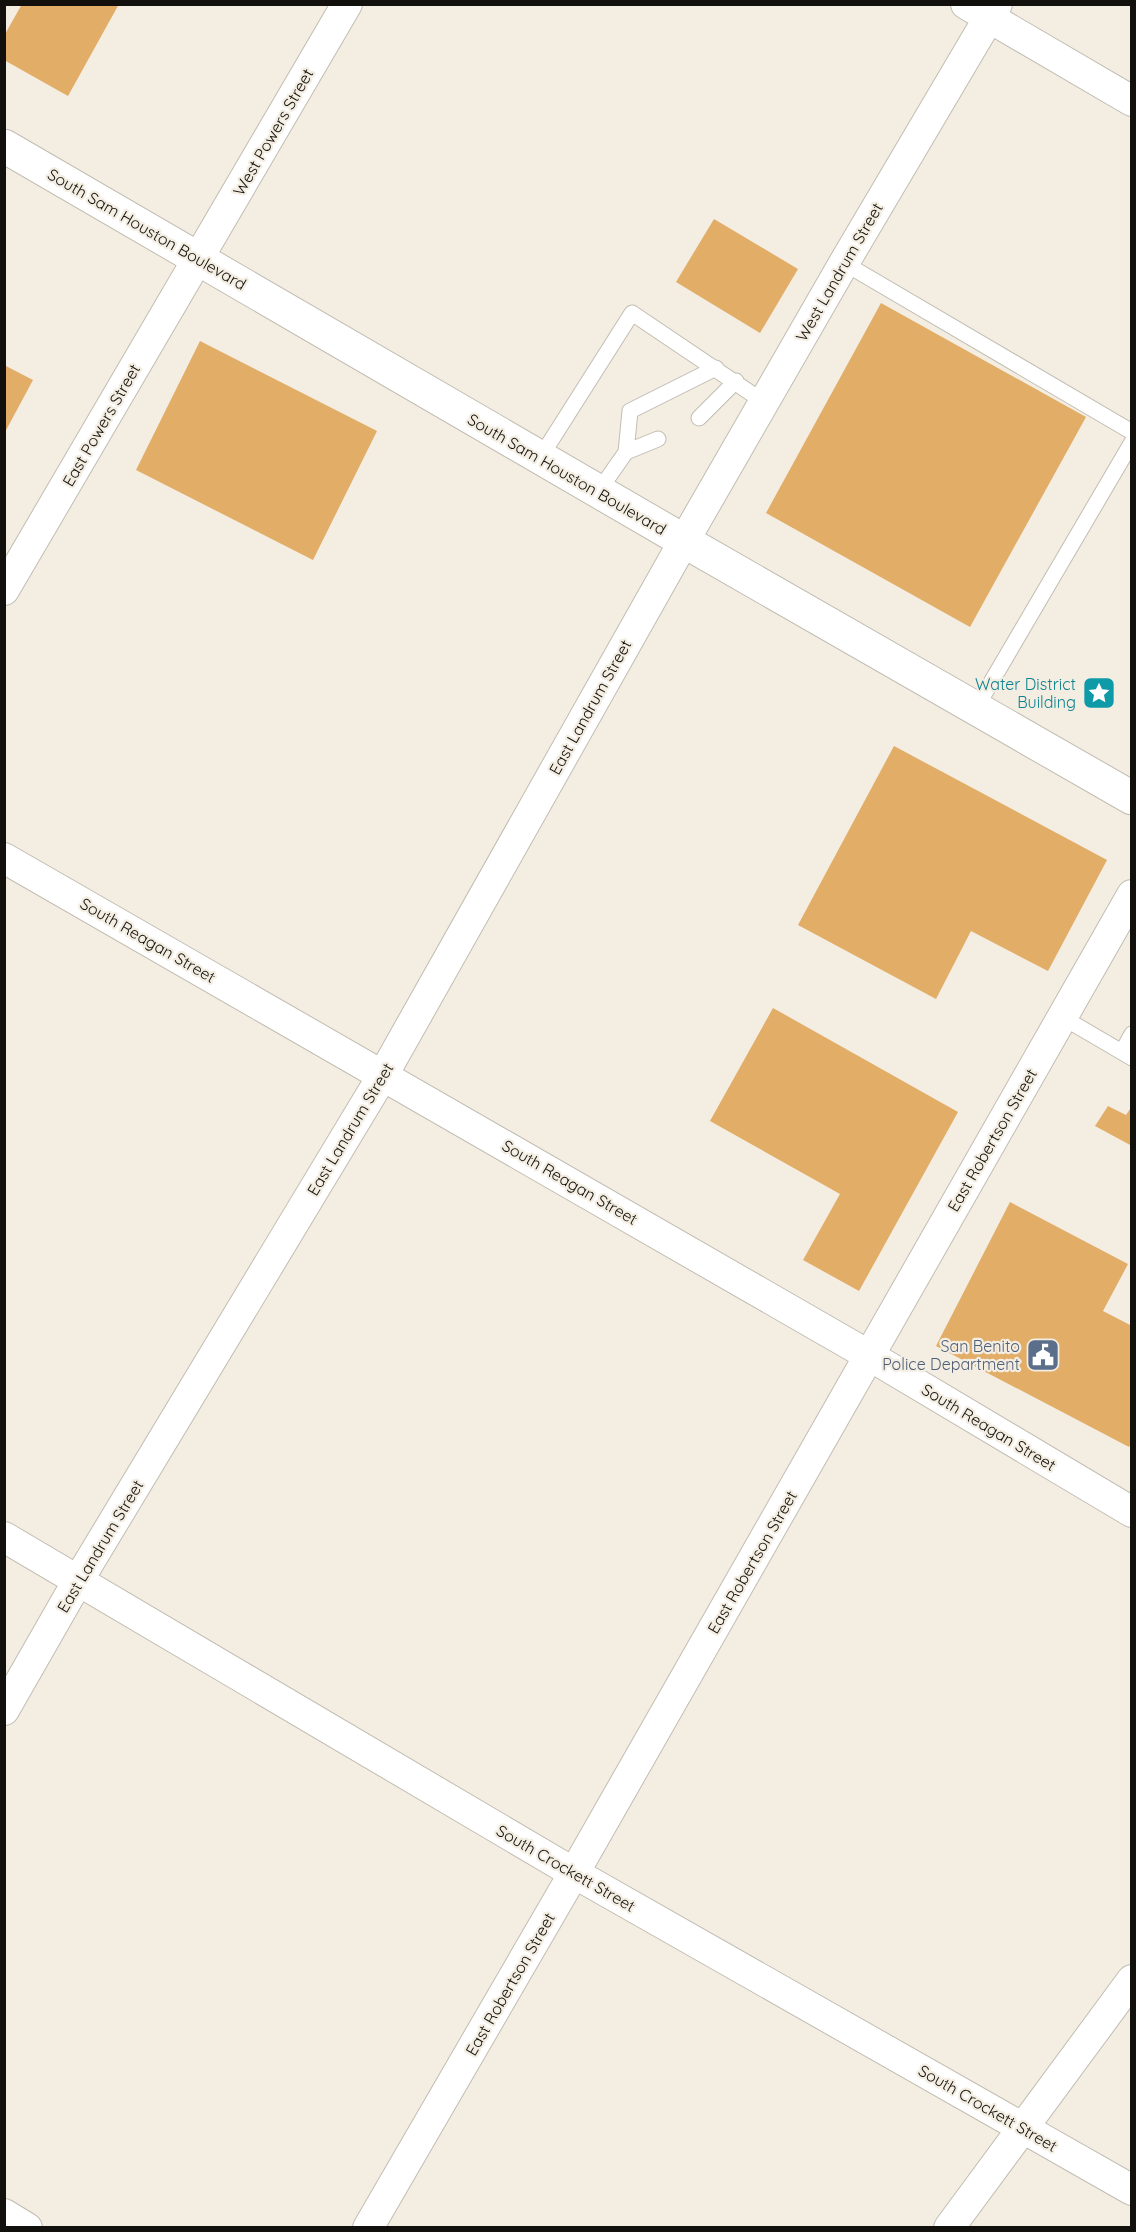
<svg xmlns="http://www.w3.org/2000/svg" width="1136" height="2232" viewBox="0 0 1136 2232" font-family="Quicksand,sans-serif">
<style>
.building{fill:#e2ad67}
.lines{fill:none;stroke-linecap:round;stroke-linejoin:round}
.lane-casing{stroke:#c2bdb2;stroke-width:17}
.street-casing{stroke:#c2bdb2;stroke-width:32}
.secondary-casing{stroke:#c2bdb2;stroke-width:35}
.lane{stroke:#fff;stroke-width:15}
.street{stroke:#fff;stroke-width:30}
.secondary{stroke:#fff;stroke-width:33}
.labels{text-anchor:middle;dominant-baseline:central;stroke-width:4.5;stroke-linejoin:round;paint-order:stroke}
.street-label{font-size:16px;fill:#12100c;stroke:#f3ede2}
.culture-label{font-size:16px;fill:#0d838f;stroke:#f3ede2;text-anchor:end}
.service-label{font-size:16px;fill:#4e5e75;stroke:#f3ede2;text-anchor:end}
</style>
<rect width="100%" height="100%" fill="#f3ede2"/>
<path class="building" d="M22,4H119L68,96L4,60V36Z
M714,219L798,269L760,333L676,282Z
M881,303L1086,417L970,627L766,513Z
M200,341L377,431L313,560L136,470Z
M4,365L33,380L4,434Z
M894,746L1107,860L1048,971L971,931L936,999L798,925Z
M773,1008L958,1112L859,1291L803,1260L840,1194L710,1121Z
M1108,1106L1126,1115L1132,1106V1146L1095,1126Z
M1010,1202L1128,1264L1103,1311L1132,1326V1442L1129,1447L936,1346Z"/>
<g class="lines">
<g class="lane-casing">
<path id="lane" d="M844,263L1132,432
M699,418L736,381
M626,452L630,411L716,368
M540,458L632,313L764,402
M598,492L626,452L658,439
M976,708L1132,442
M1062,1017L1132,1058
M1122,1052L1132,1034"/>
</g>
<g class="street-casing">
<path id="street" d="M966,4L1132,101
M4,590L347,4
M4,858L870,1356L1132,1512
M4,1537L574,1873L1132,2190
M4,1710L79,1579L383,1075L684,541L844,263L997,4
M4,2214L27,2228
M368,2228L574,1873L1132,895
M949,2228L1132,1980"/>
</g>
<g class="secondary-casing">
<path id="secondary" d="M4,146L684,541L1132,798"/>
</g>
<use href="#lane" class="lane"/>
<use href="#street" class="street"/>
<use href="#secondary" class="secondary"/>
</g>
<defs>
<g id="sight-square" transform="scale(1.725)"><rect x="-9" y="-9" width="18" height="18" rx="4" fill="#0f9aa8" stroke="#f3ede2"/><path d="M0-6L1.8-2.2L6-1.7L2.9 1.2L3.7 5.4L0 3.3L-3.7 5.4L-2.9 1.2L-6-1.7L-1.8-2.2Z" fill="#fff"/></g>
<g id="civic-square" transform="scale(1.725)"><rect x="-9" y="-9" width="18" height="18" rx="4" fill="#5c6f8a" stroke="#f3ede2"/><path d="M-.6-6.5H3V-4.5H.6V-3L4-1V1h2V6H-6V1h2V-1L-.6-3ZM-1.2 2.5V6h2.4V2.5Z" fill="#fff"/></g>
</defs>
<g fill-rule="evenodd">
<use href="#sight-square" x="1099" y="693"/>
<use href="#civic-square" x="1043" y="1355"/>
</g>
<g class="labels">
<g class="street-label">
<text transform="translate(273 132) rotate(-60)">West Powers Street</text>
<text transform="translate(147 229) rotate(30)">South Sam Houston Boulevard</text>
<text transform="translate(839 272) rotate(-60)">West Landrum Street</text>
<text transform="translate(101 425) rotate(-60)">East Powers Street</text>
<text transform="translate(567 474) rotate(30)">South Sam Houston Boulevard</text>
<text transform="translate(590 707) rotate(-61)">East Landrum Street</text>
<text transform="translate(148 940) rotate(30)">South Reagan Street</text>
<text transform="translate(350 1129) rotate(-59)">East Landrum Street</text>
<text transform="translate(992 1140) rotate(-60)">East Robertson Street</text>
<text transform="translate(570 1182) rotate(30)">South Reagan Street</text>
<text transform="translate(989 1427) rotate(31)">South Reagan Street</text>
<text transform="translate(100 1546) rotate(-59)">East Landrum Street</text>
<text transform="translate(752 1562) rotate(-60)">East Robertson Street</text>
<text transform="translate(566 1868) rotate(30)">South Crockett Street</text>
<text transform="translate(510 1984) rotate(-60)">East Robertson Street</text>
<text transform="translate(988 2108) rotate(30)">South Crockett Street</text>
</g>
<g class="culture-label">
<text x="1076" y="684">Water District<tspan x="1076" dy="18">Building</tspan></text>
</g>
<g class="service-label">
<text x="1020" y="1346">San Benito<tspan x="1020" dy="18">Police Department</tspan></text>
</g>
</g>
<rect width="1136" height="2232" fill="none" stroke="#12100c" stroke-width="12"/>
</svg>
